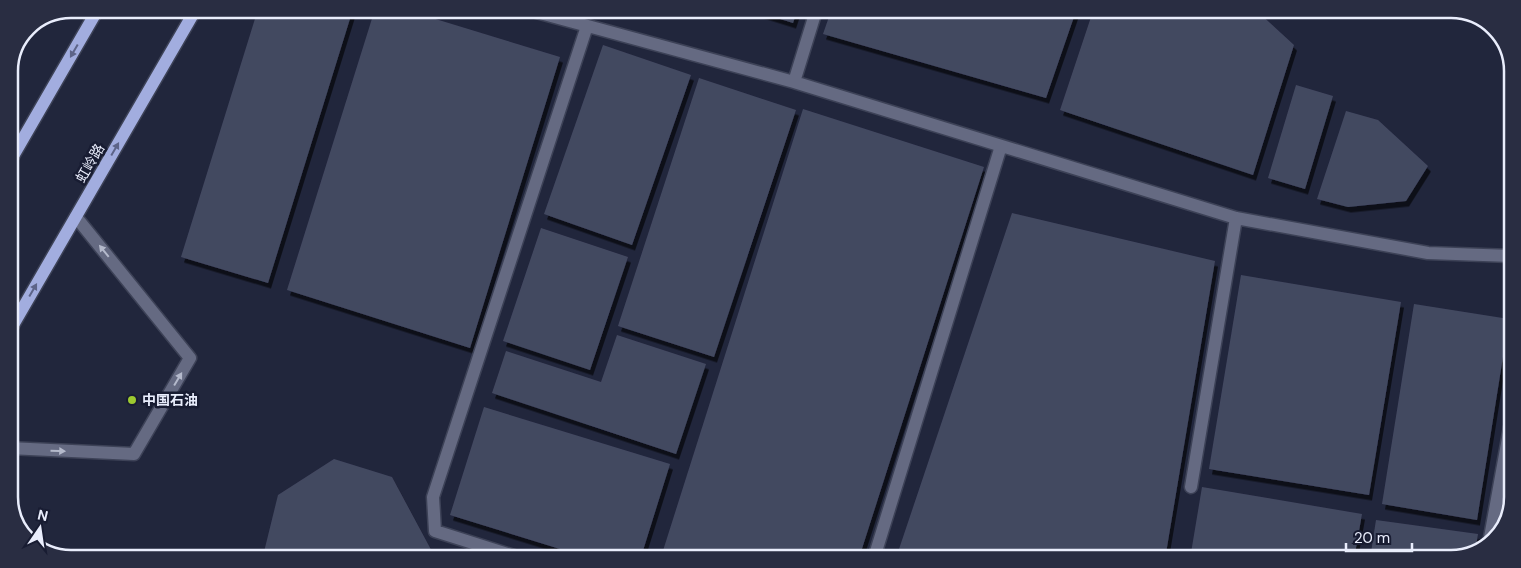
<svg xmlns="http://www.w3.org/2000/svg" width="1521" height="568" viewBox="0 0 1521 568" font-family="'DM Sans','Noto Sans SC',sans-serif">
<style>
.building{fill:#434861;filter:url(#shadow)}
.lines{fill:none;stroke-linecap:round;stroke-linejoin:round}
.minor-casing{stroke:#3d4257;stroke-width:15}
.primary-casing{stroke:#3d4257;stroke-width:15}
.minor{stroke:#656a82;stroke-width:12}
.primary{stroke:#a2addf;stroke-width:12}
.oneway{fill:#5d6488}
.oneway2{fill:#b4b9cb}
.poi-dot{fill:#9dca30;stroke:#181c32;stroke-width:2}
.labels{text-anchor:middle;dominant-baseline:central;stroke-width:5;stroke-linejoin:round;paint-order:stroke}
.street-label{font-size:14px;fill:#e9edfc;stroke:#181c32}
.poi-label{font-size:14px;font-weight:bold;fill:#e9edfc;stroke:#181c32;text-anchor:start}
.rim{fill:none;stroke:#e9edfc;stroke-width:2.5}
</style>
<defs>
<filter id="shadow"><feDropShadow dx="3" dy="5.5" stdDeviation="0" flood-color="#0009"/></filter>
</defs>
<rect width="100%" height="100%" fill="#21263c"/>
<path class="building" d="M258,9H353L268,283L181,257Z
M375,9L406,10L560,57L470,348L287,290Z
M752,10L797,11L793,23Z
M831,11H1076L1046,98L823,34Z
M1093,11L1258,12L1294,45L1253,175L1060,110Z
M603,45L691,75L632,245L544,214Z
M699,78L796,110L714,357L618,326Z
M1296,85L1333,96L1305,189L1268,178Z
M803,109L984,167L859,558L661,557Z
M1346,111L1378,120L1428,166L1406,201L1348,207L1317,199Z
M1012,213L1215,261L1165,559L896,558Z
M541,228L628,257L590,370L503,341Z
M1241,275L1401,302L1369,495L1209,469Z
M1414,304L1509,319L1477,520L1382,504Z
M617,335L706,364L676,454L492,393L506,351L601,382Z
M484,407L670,464L641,557H586L450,515Z
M334,459L392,477L435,557L263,556L278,495Z
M1202,487L1362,514L1354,559H1190Z
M1376,520L1478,534L1475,552L1450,559H1370Z"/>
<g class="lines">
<g class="minor-casing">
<path id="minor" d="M529,10L794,82L1236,218L1428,253L1511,256
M794,82L816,11
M9,448L134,454L190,358L76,217
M1191,487L1236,218
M1489,543L1510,427
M517,557L435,531L433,497L587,26
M874,558L1001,146"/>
</g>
<g class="primary-casing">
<path id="primary" d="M9,163L98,9
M9,332L196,9"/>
</g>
<use href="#minor" class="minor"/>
<use href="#primary" class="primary"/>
</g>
<defs><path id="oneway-solid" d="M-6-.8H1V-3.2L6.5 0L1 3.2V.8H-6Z" transform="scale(1.25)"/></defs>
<g class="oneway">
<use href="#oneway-solid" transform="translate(74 51) rotate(120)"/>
<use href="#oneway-solid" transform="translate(115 149) rotate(-60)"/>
<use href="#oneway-solid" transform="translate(33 290) rotate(-60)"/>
</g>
<g class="oneway2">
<use href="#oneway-solid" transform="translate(104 251) rotate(-129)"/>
<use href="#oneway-solid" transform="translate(178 379) rotate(-59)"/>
<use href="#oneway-solid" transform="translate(58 451) rotate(2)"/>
</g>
<circle class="poi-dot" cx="132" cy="400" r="5"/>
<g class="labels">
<g class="street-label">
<text transform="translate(90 163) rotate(-60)">虹岭路</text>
</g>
<g class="poi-label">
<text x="142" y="400">中国石油</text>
</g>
</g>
<path d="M0 0H1521V568H0ZM71 18H1451A53 53 0 0 1 1504 71V497A53 53 0 0 1 1451 550H71A53 53 0 0 1 18 497V71A53 53 0 0 1 71 18Z" fill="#292d42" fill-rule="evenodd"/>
<path class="rim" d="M71 18H1451A53 53 0 0 1 1504 71V497A53 53 0 0 1 1451 550H71A53 53 0 0 1 18 497V71A53 53 0 0 1 71 18Z"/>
<g transform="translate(40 528) rotate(13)" stroke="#181c32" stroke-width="4" paint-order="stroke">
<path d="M0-4L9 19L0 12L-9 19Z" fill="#e9edfc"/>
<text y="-8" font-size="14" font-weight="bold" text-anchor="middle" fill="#e9edfc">N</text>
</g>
<path d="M1346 543v8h66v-8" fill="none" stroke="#e9edfc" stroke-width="2.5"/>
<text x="1354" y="543" font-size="15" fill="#e9edfc" stroke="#181c32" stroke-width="4" paint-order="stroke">20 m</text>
</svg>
